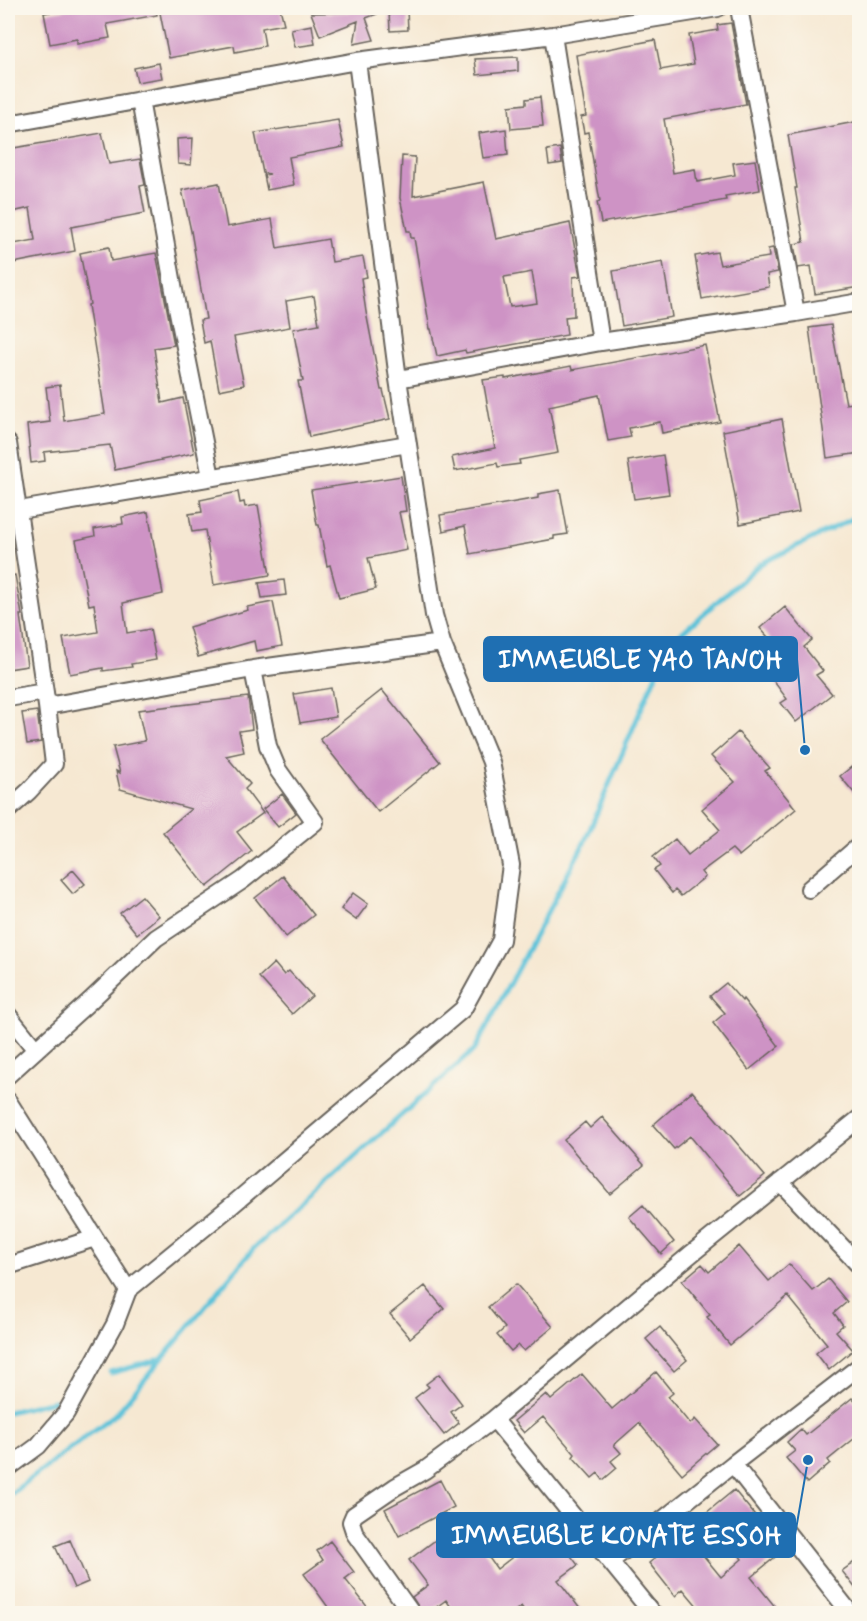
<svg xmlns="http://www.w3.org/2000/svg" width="867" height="1621" viewBox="0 0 867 1621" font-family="Mynerve,sans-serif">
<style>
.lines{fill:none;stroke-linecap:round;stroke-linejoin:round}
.stream{stroke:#5cc2d9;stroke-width:5}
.building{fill:#ce93c5;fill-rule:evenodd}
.street-casing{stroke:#68635c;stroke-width:20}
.street{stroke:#fff;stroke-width:16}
.leader{fill:none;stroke:#1f6fb2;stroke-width:2}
.callout-dot{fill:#1f6fb2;stroke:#fbf7ec;stroke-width:2}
.callout{fill:#1f6fb2;stroke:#1f6fb2;stroke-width:2}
.callout-label{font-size:26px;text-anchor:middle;font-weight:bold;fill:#fff}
</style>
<rect width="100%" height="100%" fill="#fbf7ec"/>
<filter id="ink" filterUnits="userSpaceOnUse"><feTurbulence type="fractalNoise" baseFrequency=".0167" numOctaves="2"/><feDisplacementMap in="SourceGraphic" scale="12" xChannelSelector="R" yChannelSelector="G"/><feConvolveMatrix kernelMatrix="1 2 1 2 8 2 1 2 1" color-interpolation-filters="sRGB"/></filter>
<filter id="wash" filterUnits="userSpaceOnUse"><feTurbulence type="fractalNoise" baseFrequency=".008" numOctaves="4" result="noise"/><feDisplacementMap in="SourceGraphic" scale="24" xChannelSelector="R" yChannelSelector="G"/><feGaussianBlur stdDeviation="1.35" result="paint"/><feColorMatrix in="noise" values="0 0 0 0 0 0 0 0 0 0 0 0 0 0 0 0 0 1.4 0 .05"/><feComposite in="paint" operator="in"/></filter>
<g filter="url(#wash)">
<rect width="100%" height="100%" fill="#f6e8d2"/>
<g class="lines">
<path class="stream" d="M111,1373L158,1360
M8,1412L54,1401
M8,1496L117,1413L254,1248L475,1049L584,843L669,644L760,564L860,515"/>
</g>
<g id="blocks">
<path class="building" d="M75,8H156L157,15L107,24L110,38L77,44V39L50,44L44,13Z
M159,8H280L284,24L262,28L265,46L235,52L234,46L169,58Z
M360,8L363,12L377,11V14L366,18L374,40L354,44L358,21L320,36L311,13L360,12Z
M407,10L408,30L390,31L389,11Z
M731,23L746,104L664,119L673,173L695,169L697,182L735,175L733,163L755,160L760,190L725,196L726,200L601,223L597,202L600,201L588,132L584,133L581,117L586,116L576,55L655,40L661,70L694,64L689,35L718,30L717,25Z
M312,25L315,44L295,47L291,29Z
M518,57V71L477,75L475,59Z
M159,63L162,78L137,82L134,68Z
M540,97L543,126L511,129L509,106L526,104V99Z
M338,120L344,147L289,157L294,185L267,190L264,175L270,174L263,173L255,133Z
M860,121V287L815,294L811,266L798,268L794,244L804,242L795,188H797L788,135Z
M506,129L508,155L483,158L479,133Z
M102,133L109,164L140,159L145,185L140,186L145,213L71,227L75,251L8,264V245L35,240L30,208L8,213V149Z
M193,138L191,165L178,164L177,139Z
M560,148L562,163L549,165L547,150Z
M402,156L415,157L413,196L484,182L496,239L570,223L580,276L573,277L574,316L565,317L567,335L466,353L465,350L437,356L431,329H430L414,238H411L410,231H407L400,198ZM532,272L537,303L510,307L504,277Z
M219,183L227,227L272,219L277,248L328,239L332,262L363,257L367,277L361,278L366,312L381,390H383L390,419L309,437L298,381H303L293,329L319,324L314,296L286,301L290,327L234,337L244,385L219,390L210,341L204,343L200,320L206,319L191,231L182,190Z
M109,247L111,261L156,253L174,345L154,348L162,403L183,398L194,453L115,470L110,445L44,452L45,461L31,463L27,425L50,422L46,387L60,385L64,421L105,414L88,305L90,304L80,253Z
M773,248L778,272L767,274L769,287L702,299L695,256L717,252L720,265L769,257L768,249Z
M663,262L672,317L622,326L613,271Z
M831,325L846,404L860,402V453L827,458L809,328Z
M705,345L720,422L662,433L660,422L629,428L631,437L608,441L599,395L549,406L558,453L519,460L520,464L498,467L497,463L455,471L452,457L495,448L483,380L505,377V379L571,366L572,370Z
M782,419L799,512L740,524L723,431Z
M663,455L669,494L634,499L628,461Z
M401,476L406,511L399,512L407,550L368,558L376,589L339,598L330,565L327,566L319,525H317L311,490Z
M560,490L568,534L554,536V539L470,554L465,526L443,531L440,515L538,498V494Z
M238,492L240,503L244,502L245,507L258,505L270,575L214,585L205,530L192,532L189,514L202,512L200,500Z
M148,512L163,594L123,603L127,633L150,629L156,660L131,664L132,667L103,671V668L70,674L63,638L98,632L94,604L89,605L76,540L95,536L94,529L123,524L122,517Z
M15,575L22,615H20L27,666L8,669V576Z
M284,580L286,595L262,598L259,583Z
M273,602L282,646L256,651L254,641L198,657L189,627L248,610L247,607Z
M785,607L812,640L804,647L823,671L816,675L832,694L796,722L781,703L787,699L772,679L781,672L765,653L775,645L760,628Z
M331,688L336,717L300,723L294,694Z
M382,690L440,762L378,812L320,739Z
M248,697L252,729L239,731L244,752L226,756L250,784L245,789L263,813L237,832L252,851L207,887L163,832L191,809L120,789L116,771L120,773L113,747L145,741L138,710Z
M37,711L41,742L27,744L22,713Z
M738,732L770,768L765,771L796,809L739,856L732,849L701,872L705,877L681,896L675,890L672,893L654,870L660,866L653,857L675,839L688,855L720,830L702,809L735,782L711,756Z
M860,760V800L840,776Z
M282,794L296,813L278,827L263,809Z
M73,870L85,884L73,894L61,880Z
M283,876L314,915L286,937L255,898Z
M353,893L368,904L356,920L341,909Z
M142,896L159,916L137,934L120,913Z
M274,963L284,975L289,971L312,996L292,1014L259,977Z
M726,983L742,1001L743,999L779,1046L749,1070L713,1023L725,1013L710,996Z
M692,1091L765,1176L740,1196L690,1136L674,1149L653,1125Z
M602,1117L644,1165L610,1194L564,1140L585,1122L590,1128Z
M643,1205L674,1242L661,1254L629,1217Z
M739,1246L769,1281L789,1264L813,1291L828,1279L847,1302L834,1313L843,1325L836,1331L853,1350L829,1370L816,1353L827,1344L788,1296L730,1345L707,1317L710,1315L682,1281L702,1264L709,1272Z
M516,1284L553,1327L524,1351L518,1345L511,1351L497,1335L505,1328L488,1307Z
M425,1286L444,1309L410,1338L390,1314Z
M660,1327L687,1360L674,1371L646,1339Z
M656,1372L673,1393L668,1397L690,1424L695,1419L717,1444L682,1474L639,1423L614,1445L621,1453L611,1461L617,1468L603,1480L598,1473L592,1478L573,1457L575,1454L543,1417L524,1433L514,1421L546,1394L551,1400L582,1374L612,1409Z
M439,1374L462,1404L451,1412L459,1423L444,1435L415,1398L429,1387L426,1384Z
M852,1398L860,1407V1434L828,1460L830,1463L807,1483L786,1458L795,1451L787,1442L801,1429L806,1435Z
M440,1480L454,1507L399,1536L385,1509Z
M734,1490L759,1520L762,1518L786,1548L751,1577L781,1614H704L683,1589L675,1596L649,1563L697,1524L695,1522ZM720,1531L742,1559L721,1577L698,1549Z
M462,1520L497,1569L550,1528L578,1565L558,1580L584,1614H527L521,1606L511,1614H456L446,1600L427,1614H423L412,1597L428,1585L409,1560Z
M70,1540L88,1582L74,1588L55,1546Z
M330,1541L354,1572L345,1579L373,1614H333L304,1574L323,1560L317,1551Z
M860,1558V1594L842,1571Z"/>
</g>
</g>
<g filter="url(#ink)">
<use href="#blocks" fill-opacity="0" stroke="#68635c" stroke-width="1.5"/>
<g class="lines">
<g class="street-casing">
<path id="street" d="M739,8L796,313
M553,35L601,342
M140,100L177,307L211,477
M8,124L357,61L553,35L718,8
M398,379L601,342L796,313L860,302
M8,443L47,706L54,764L29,791L8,810
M8,512L408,444
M8,698L45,692
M47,706L253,669L442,643
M809,889L860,845
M8,1015L36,1050
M8,1075L91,1000L156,938L243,880L315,822L278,770L268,746L253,669
M8,1101L128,1290
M780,1182L860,1266
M8,1266L95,1238
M494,1419L653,1614
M8,1468L38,1446L66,1413L115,1324L128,1290L231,1206L463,1009L501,940L511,865L491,762L442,643L434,615L398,379L357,61
M611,1561L733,1464
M412,1614L355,1534L351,1522L354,1515L395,1487L425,1470L494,1419L691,1254L860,1118
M851,1614L733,1464L860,1366"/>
</g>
<use href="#street" class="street"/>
</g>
</g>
<path class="leader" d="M805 750L797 659M808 1460L795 1535"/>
<g class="callout-dot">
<circle cx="805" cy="750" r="6"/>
<circle cx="808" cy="1460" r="6"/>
</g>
<g class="callout">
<rect x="484" y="637" width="313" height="44" rx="6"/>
<rect x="437" y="1513" width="358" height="44" rx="6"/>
</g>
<g class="callout-label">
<text x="640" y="668">IMMEUBLE YAO TANOH</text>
<text x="616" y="1544">IMMEUBLE KONATE ESSOH</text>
</g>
<rect width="867" height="1621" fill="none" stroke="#fbf7ec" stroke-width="30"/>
</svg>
